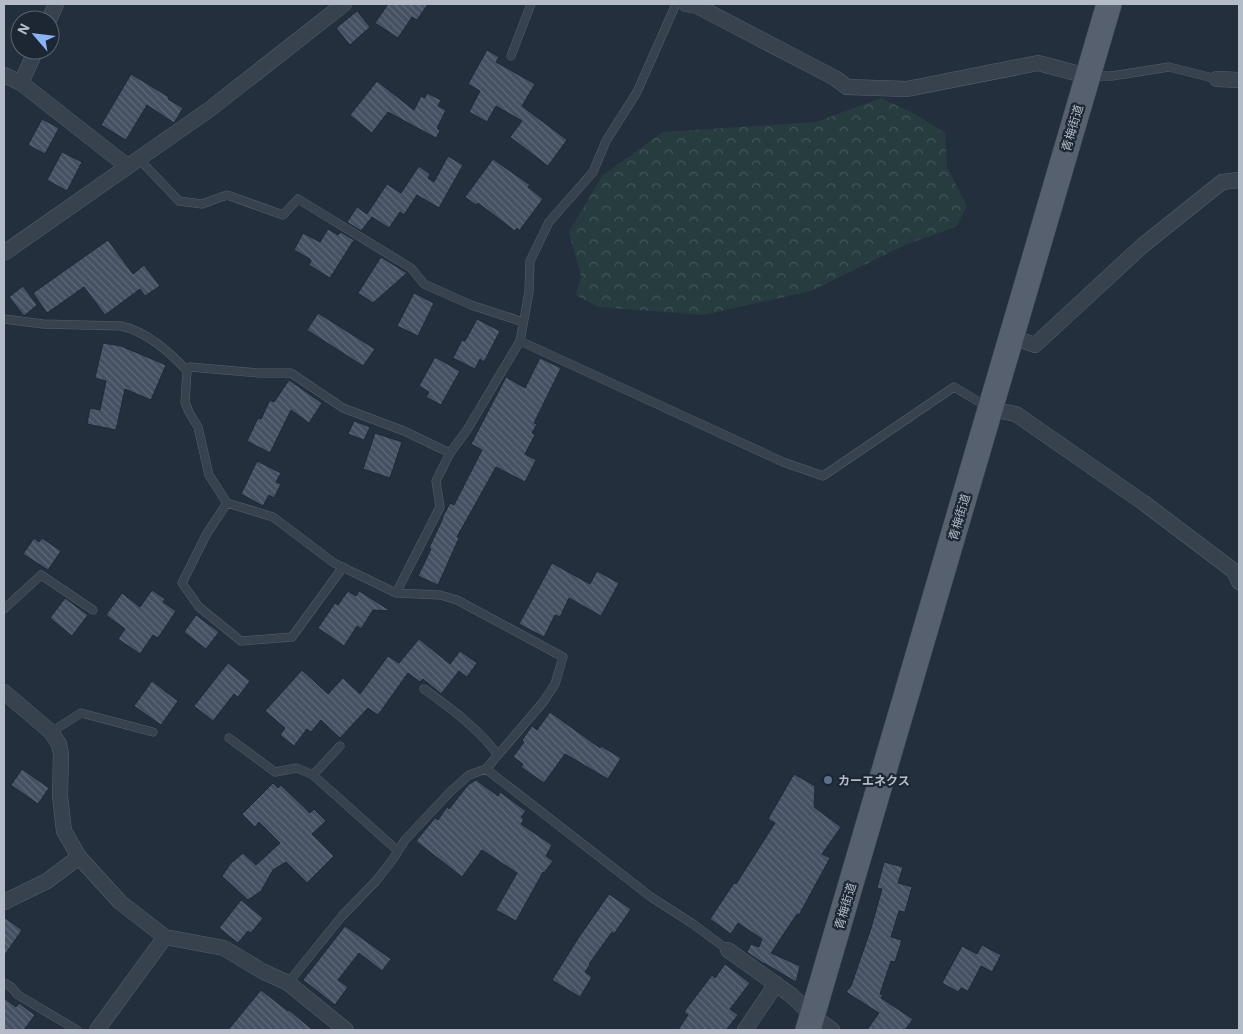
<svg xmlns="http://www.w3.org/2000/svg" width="1243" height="1034" viewBox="0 0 1243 1034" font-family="'IBM Plex Sans','Noto Sans JP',sans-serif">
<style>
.forest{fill:url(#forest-crowns)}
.building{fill:url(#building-back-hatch);stroke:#1f2835}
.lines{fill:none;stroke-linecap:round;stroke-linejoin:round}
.lane-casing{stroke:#565f6c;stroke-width:9}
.street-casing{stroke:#565f6c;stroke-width:16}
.primary-casing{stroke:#414a57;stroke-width:26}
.lane{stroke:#38414e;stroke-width:8}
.street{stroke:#38414e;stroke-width:15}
.primary{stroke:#56606e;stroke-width:25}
.service-dot{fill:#5c6f8a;stroke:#1d2633;stroke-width:2}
.labels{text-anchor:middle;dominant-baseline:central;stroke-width:4.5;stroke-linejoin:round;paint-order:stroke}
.street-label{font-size:12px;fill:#b4bcc9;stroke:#1d2633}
.poi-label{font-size:12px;font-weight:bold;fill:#b4bcc9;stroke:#1d2633;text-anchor:start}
</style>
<defs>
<pattern id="forest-crowns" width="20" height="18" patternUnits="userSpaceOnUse" patternTransform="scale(1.25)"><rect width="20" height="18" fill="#263c3f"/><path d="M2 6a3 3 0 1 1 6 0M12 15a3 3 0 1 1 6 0" fill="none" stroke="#435659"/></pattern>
<pattern id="building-back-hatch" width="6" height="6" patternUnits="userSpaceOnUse" patternTransform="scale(1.25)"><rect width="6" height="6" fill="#455162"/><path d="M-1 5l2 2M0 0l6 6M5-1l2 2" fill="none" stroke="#5d6877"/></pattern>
</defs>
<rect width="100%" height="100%" fill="#242f3e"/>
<path class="forest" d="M881,98L915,114L945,133L947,167L967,206L956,227L907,244L811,291L704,315L598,307L576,295L581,276L569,232L602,176L663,132L816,122Z"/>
<path class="building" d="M388,4H428L417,20L412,17L398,38L375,23Z
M357,11L370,27L350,45L336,28Z
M487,50L499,57L496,62L535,84L522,106L567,140L548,166L510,137L522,121L496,106L487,122L469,112L480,91L468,84Z
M131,74L169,97L168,99L183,108L174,123L147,105L126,140L101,125Z
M377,81L414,110L421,96L425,98L427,93L441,100L438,106L446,110L437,128L440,131L436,138L388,112L372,133L350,115Z
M42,119L59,128L45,154L28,145Z
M62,152L82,162L67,191L47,180Z
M448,156L463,165L439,208L417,195L404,215L400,212L389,228L372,217L361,231L347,222L357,207L367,214L387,184L401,193L419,166L430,174L428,178L434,182Z
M493,159L530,185L528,187L543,199L519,231L517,228L515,231L478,203L476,205L465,197Z
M328,229L338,235L341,232L354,240L330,278L309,265L311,261L310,259L294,250L303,233L320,242Z
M108,240L133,274L144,265L160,286L145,296L140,289L105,315L84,287L47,313L33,293Z
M381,257L407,273L373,303L358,293Z
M23,286L37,305L24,316L9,297Z
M414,293L434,303L418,336L397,326Z
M318,313L375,349L363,366L307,330Z
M477,319L500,331L484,362L480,359L475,369L453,358L462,340L465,341Z
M103,343L121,346L166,365L151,400L125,389L116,430L87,424L90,408L100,410L106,381L95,378Z
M435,357L460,371L441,405L426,397L429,392L419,386Z
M540,358L561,368L534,423L537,424L532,433L535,435L525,454L536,460L525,482L496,467L457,537L459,538L438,585L418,576L431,549L429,548L443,518H442L450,503L454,505L482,450L471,444L506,377L525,388Z
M289,380L322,403L309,423L291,410L270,453L247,441L258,418L261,419L270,400L274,402Z
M354,421L370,427L364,440L348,434Z
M375,433L402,442L390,478L363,469Z
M257,461L281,473L276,482L281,484L274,498L269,495L263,506L241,494Z
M34,538L39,542L42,538L61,551L48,570L23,554Z
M552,563L590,584L597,571L619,583L601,616L569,598L560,617L555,615L544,637L519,624Z
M152,590L165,599L163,602L176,611L158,638L153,635L140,654L118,639L125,629L106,615L122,593L140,607Z
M348,591L356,596L359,591L391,611L373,610L361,629L357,626L344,646L318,628L335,603L338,605Z
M65,598L88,615L72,636L50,618Z
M196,615L219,632L206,649L184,632Z
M419,639L450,664L460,651L477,663L467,677L459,671L441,694L423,679L420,682L408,673L378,715L368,708L340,738L321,720L311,732L307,729L294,746L280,735L285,728L265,711L302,670L328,694L343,678L360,694L388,656L399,663Z
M228,663L250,681L238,697L234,694L213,721L194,706Z
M152,681L178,701L161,725L134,706Z
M550,712L600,748L601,746L621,758L608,779L565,754L544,783L521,767L523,764L513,757L524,742L522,740L532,726L537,730Z
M22,769L49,788L38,804L11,785Z
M794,774L815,786L814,807L841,827L822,854L830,858L799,915L797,914L771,953L800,966L796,982L764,963V964L747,952L751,944L759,947L762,939L738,923L731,934L710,919L734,883L736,884L775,823L768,819Z
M476,780L498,796L500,792L526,811L521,817L524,819L521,824L552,845L546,856L553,861L544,873L543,872L516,921L496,910L517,873L482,850L462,877L416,841L435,818L438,820L447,807L449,809L468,785Z
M273,783L278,788L281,785L310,813L314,809L326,821L312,834L334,856L307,883L286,862L273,870L261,891L248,900L222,876L231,863L243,853L256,865L280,843L259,822L255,827L242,814Z
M884,862L903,867L898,883L912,887L905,912L899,911L891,937L902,940L895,962L891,961L880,994L883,995L881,998L913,1019L905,1030H867L879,1013L846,992L851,986L871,928L882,889L877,888Z
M609,894L631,909L614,934L612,932L589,964L590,965L585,972L592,977L580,997L552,980L579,937Z
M241,900L263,918L251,933L248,931L238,943L219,928Z
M4,917L22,930L4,956Z
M345,926L391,959L382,971L359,953L338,980L348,987L335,1005L303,980Z
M982,945L1001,955L992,972L981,966L968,991L961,988L958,992L942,983L962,946L977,954Z
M725,964L750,983L730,1009L738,1015L726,1030H678L688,1015L684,1012L712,975L715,978Z
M261,990L288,1011L289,1010L313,1030H228Z
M4,998L16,1007L19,1003L35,1015L24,1030H4Z"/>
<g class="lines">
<g class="lane-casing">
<path id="lane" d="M511,56L531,4
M1092,76H1112L1169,67L1217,79
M138,158L179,201L202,204L227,195L283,215L298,199L411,268L424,284L471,305L523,322
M4,319L43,324L121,326C146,331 171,353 187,371L185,402L189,412L198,427L209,475L227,503L273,517L334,563L396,593L440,595L457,600L563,657L555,684L544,701L486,769L469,775L451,791L405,840L393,859L376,881L342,916L288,983
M520,341L783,462L823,476L954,387L986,406
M187,371L190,367L258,373H291L343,408L404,431L450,453
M227,503L206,535L182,583L199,607L241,641L292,637L343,567
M396,593L440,507L436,481L450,453L467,430L520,341L529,292L530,261L549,222L593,172L606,141L637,92L676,4
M4,609L41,575L93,610
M424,689C450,708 478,728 498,755
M51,732L81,713L153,732
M229,738L275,772L297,768L313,775L398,851
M486,769L651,897L693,924L728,950
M313,775L340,746
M4,983L11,987L18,995L77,1030"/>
</g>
<g class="street-casing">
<path id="street" d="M686,4L697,6L835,78L847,87L907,89L1038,63L1087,76
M49,20L56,4
M4,75L21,83L127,166
M1217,79L1239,80
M21,83L36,50
M4,253L210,109L344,4
M1012,337L1035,345L1142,246L1222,182L1239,180
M990,409L1016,414L1144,503L1234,571L1239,582
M4,692L51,732L59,744L61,754L60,796L64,831L79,857L120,902L165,937L224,948L262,971L288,983L346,1030
M4,902L47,881L79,857
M728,950L791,995L813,1016L832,1030
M97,1030L165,937
M745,1030L776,984"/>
</g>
<g class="primary-casing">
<path id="primary" d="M808,1030L1109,4"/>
</g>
<use href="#lane" class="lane"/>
<use href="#street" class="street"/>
<use href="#primary" class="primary"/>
</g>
<circle class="service-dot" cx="828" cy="780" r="5"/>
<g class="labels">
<g class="street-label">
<text transform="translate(1072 128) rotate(-74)">青梅街道</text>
<text transform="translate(959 517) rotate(-74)">青梅街道</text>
<text transform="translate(845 906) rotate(-74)">青梅街道</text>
</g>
<g class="poi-label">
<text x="838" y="780">カーエネクス</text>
</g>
</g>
<rect width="1243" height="1034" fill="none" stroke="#b4bcc9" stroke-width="10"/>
<g transform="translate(35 35) rotate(298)"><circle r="24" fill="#1d2633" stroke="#59626f"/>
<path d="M0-4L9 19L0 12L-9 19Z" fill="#8ab4f8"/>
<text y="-8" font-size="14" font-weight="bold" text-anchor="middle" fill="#b4bcc9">N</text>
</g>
</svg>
